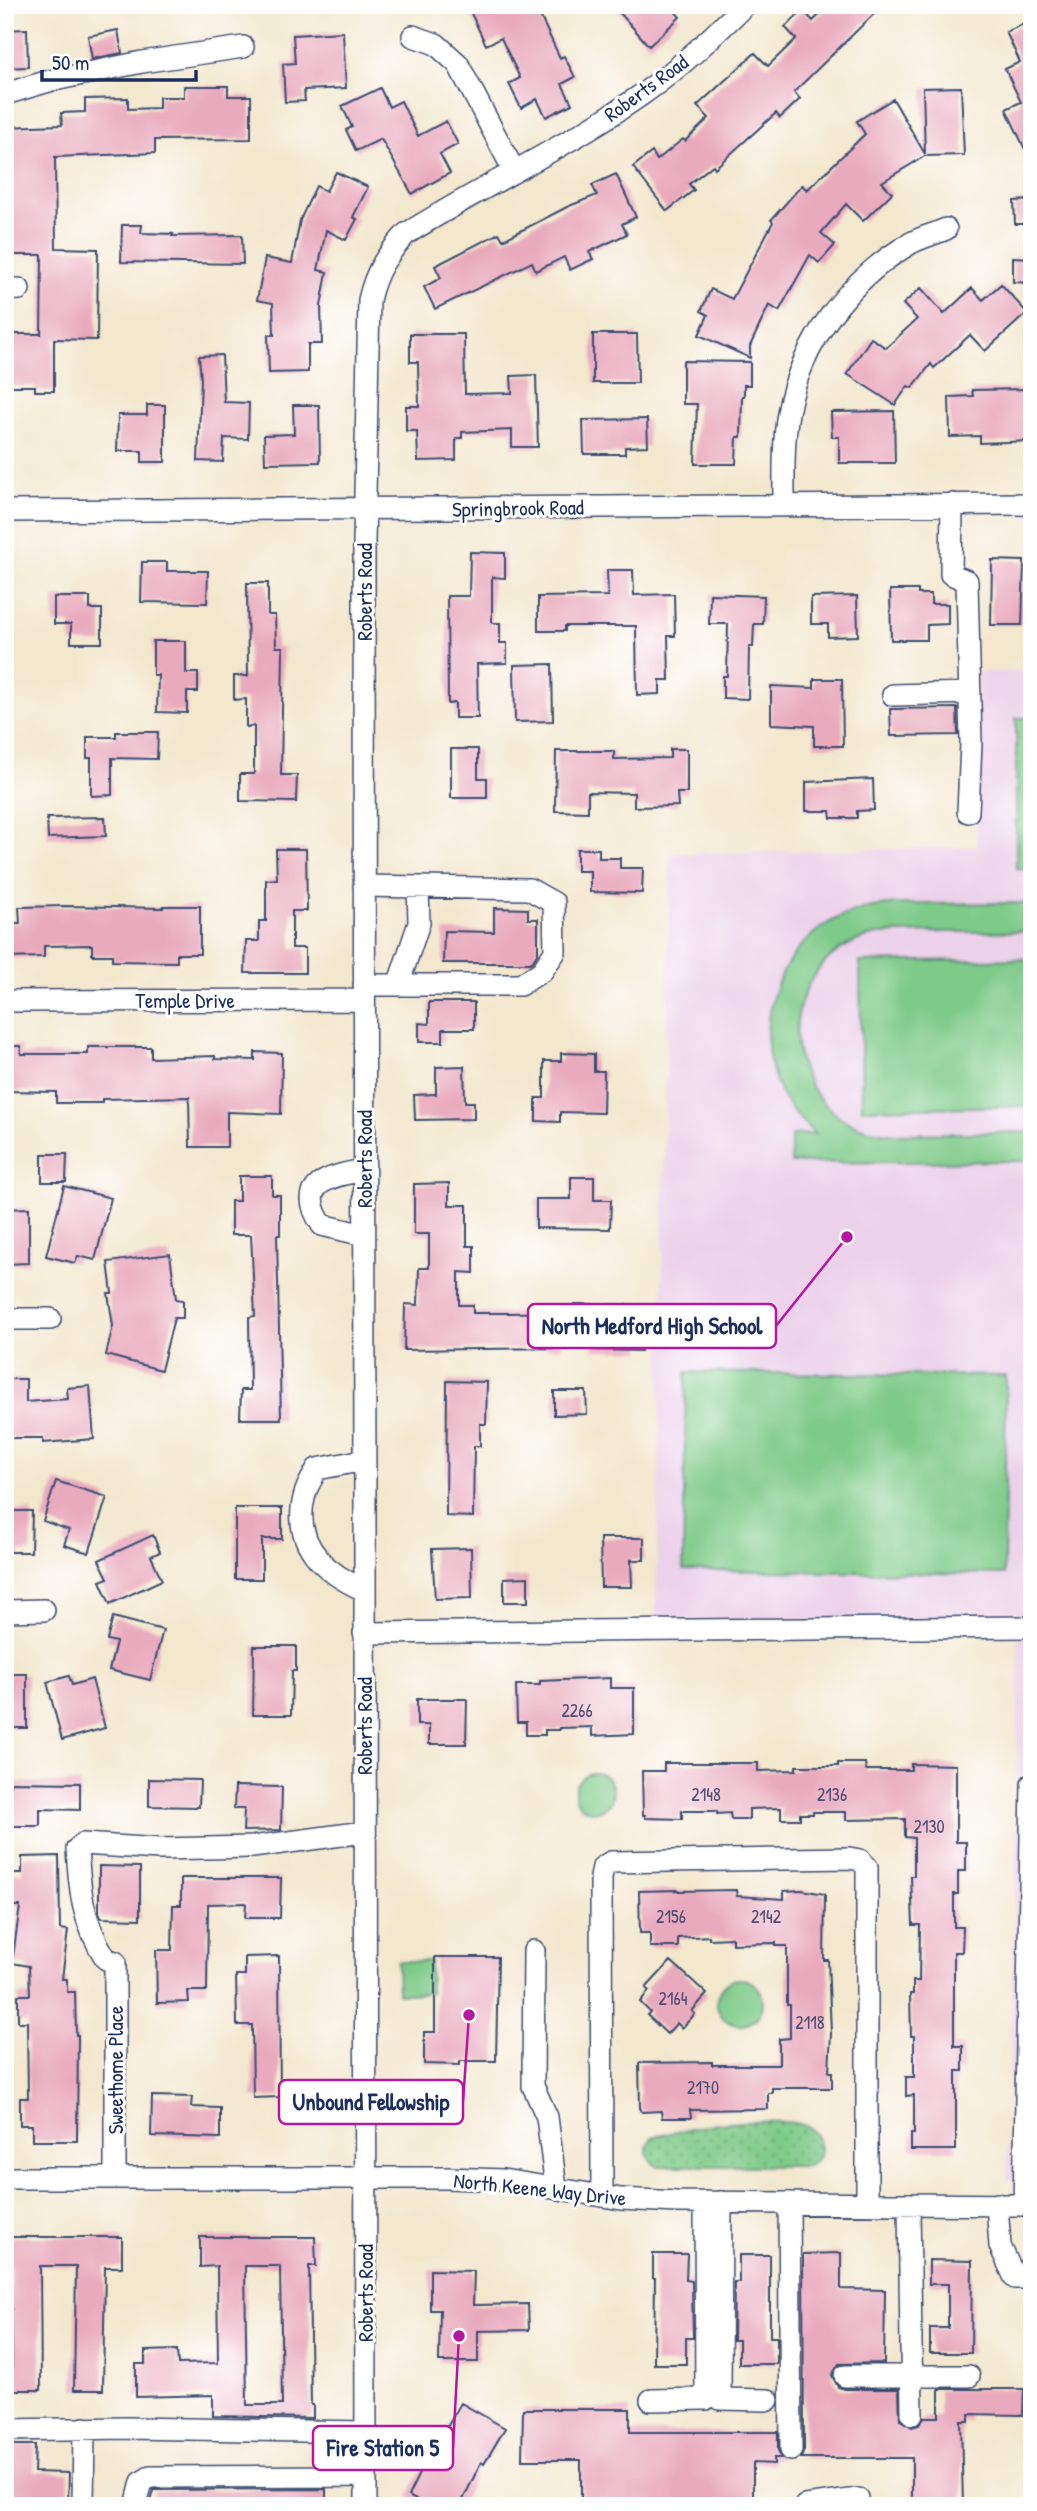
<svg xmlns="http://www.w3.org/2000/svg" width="1037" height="2511" viewBox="0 0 1037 2511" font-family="'Patrick Hand',sans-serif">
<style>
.built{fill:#ecd1ea}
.grass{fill:url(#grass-dots);stroke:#4c7c73;stroke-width:2}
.park{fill:#7eca88;stroke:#4c7c73;stroke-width:2}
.building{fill:#e9aabe;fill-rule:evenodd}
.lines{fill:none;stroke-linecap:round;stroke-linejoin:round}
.minor-casing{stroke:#3b4b6f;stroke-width:24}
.minor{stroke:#fff;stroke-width:21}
.labels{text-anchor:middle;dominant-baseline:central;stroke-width:6;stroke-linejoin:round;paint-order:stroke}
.number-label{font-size:18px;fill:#4e4e76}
.street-label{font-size:21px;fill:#1b2f5e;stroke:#fff}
.leader{fill:none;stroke:#b5179e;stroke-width:2.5}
.callout-dot{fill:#b5179e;stroke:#fff;stroke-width:2.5}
.callout{fill:#fff;stroke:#b5179e;stroke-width:2.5}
.callout-label{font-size:23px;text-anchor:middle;font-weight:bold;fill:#1b2f5e}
</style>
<defs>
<pattern id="grass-dots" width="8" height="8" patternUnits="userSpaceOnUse" patternTransform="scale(1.75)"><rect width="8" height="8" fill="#7eca88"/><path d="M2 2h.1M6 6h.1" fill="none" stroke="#66a472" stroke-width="1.8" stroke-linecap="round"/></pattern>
</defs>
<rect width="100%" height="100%" fill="#fff"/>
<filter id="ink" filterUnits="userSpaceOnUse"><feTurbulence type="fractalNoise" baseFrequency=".0143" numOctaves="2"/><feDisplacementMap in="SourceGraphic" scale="14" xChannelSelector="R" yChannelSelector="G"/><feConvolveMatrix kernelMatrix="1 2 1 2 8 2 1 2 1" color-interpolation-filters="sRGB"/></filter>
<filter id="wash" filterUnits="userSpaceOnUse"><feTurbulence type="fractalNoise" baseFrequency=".00686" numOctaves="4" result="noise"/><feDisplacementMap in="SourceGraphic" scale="28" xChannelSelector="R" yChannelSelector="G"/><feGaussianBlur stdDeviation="1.57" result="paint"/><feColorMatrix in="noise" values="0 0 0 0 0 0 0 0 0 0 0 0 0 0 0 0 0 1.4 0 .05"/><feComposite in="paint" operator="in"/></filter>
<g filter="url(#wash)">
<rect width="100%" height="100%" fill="#f3e7ce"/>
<path class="built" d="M1032,671V2180L1007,2179L1016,1860L1019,1621L656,1619L670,854L976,847L978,672Z"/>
<path class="grass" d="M718,2123C738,2123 797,2117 811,2129C818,2135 820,2146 820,2154L816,2161L807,2166H657C645,2158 644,2149 652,2137Z
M1026,2398H1032V2443H1027Z"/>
<path class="park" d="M1016,718H1032V869H1016Z
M1032,903V931C1003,932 975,932 947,932C914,933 877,929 848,945C778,983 780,1087 850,1123C865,1130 881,1133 897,1134L1032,1132V1161L791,1163V1135L815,1134C802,1122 789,1109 781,1093C746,1024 781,933 856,911C882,903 909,904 936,904C968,903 1000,903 1032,903Z
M1032,959V1106L862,1109L860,962Z
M686,1372L1006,1376L1004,1574L683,1570Z
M575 1792a19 19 0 1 1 38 0a19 19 0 1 1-38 0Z
M397,1961H430V1993L398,1994Z
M717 2002a23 23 0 1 1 46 0a23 23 0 1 1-46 0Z"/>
<g id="blocks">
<path class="building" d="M467,5H535L560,58L564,56L575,77L562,84L572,104L546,117L537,99L521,108L509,84L520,78L501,38L486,45Z
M613,5H669L680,17L649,46Z
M830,5H883L794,92L800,99L780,118L776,113L715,168L713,165L689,184L694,190L667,211L633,167L652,152L657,160L683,139L685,141L709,118L697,106L755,53L768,66L796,39L785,27L803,10L813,21Z
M1032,20V164L1006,109L1021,102L1005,69L1020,62L1006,32Z
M27,29L28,67L5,68V30Z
M118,30L122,53L92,59L88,36Z
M343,32L346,88L304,90L305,101L285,102L283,64L295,63L293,35Z
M184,86H228V96H251V139L155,140V153L55,157L56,248L98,249L97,340L54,339V391H35V386H5V334H41L42,255H5V127L62,125L61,113L85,112V99L128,98V109L159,108V97H184Z
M961,87L964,155L925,156L882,182L892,193L863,221L846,204L821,233L835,245L819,263L810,255L779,311L769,305L750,346V358L699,335L708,315L701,311L711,289L732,299L773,222L771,220L802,185L807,190L865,134L857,121L893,99L925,154L923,88Z
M380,88L389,107L401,101L418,136L446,121L458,144L440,154L450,173L412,194L381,139L356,151L346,130L352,127L342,106Z
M336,172L368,187L353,217L357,219L346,240L326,230L318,270L327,272L321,306L322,344H308V372L269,373L268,335H274L273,303L257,300L265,258L292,263L300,220L316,186L326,191Z
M616,174L636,217L622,224L627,234L589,252L593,259L570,270L564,257L536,271L532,262L435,309L424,287L441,278L435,266L499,233L503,240L567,207L597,195L592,185Z
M1032,200V224H1015L1014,201Z
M122,225H142L141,233L173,234L172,236L242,235L243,264L121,262Z
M1013,257L1032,258V283L1013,282Z
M1001,284L1027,313L985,351L970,335L934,368L931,364L912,388L908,386L895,405L847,374L871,338L886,348L917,319L903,304L921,288L944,314L972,288L983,300Z
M410,334H464L465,394L512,393L511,376L536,375L538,447H512V430L462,432V438H456V460L418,461L417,431H406V406H419L418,362H410Z
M593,334H637L638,383H593Z
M222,355L224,402L249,403L248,439L224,438L223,462L198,461L201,379L199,356Z
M683,361L750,362V385H744V396H742L741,437H737L736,464H695L697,404H683Z
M1032,389V441L980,443V436L950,437L949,397L973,396L972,390Z
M147,405H165V462H142V451H117L118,415H147Z
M293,405H319L320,462L265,463L264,435L294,434Z
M894,411L895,463H839V437H832L831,412Z
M647,419L648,446L625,447V454H584L583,420Z
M470,552L505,553V578L492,577V623H500V643H507V663L477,664L478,718H455V703L448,704L447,596H469Z
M992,560L1024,561L1022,625H991Z
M142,562H167V571H208L207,603L141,602Z
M607,570H633L634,595L674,594L675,636H668L669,680H660V694L637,695L636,626H565V631H538V597L608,596Z
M247,583H268V615H275L276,647H283L281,775H297L296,802L240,801V774H254V726L246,727V699L234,700V676H248Z
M890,590H918V594H931V604H948V624L927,625V640H891Z
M710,594L764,596L763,624H754L753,647H749L748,699L723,698V676H727L728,624H709Z
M857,596L858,636L828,637V624H811V597Z
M54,597H90V609H102V643H71V624H54Z
M153,641H186V673H198V692H187V713L157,712L158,675H153Z
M552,664L553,721L515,722L514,665Z
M814,679H842L843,746H814V726L771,724V686L814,688Z
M957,708L958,735L891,736L890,709Z
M116,732H158L157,759L112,758V795L91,796V758H87V737H116Z
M451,749H478V778H487V798H451Z
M670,749H687V793H677L678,806L634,807V793L588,792V812L555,811L556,751H614V759L670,758Z
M873,779L874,810L857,811V818H831L830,811H806V782Z
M105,817L106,836L48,838L47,818Z
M276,849H306L307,911H292V948H305V973H245L246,941H259V921H266V880L277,879Z
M577,849H599V858H620V868H643L642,893L590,892V871H577Z
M67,906L163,908V906H200V954H177V962L112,961V955H92V945L44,946V957L5,958V923H20L19,907Z
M494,908L528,909V919H538V953L533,961L530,963H443L444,931L494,932Z
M429,1002H474V1029H443V1042H419V1023L429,1024Z
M5,1046H21V1054H88V1047H151V1058L215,1056V1059L255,1060V1052L282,1053L281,1114L227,1112V1147H190L189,1097L102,1099V1103H56V1092L5,1091Z
M561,1053L594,1054V1071H604L603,1113L560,1112V1122L536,1121V1098H544V1061H561Z
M464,1066L465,1102H474V1119L415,1120L414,1095L436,1094V1067Z
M42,1154H67L66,1182H42Z
M239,1176H272V1195H280V1235H277L281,1419H240L241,1390H250L249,1317L255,1316L251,1235H231V1201H239Z
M571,1177H594V1200H611L610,1229L536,1228V1199H571Z
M449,1183V1205H467V1246H474V1273L459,1272V1305H473V1313H508L573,1312L574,1304L642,1305L641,1351L593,1350V1338H560L561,1348L404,1350L405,1304L418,1305L419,1268H429V1234H414V1184Z
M64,1186L111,1198L95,1260L78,1256L75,1263L46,1256Z
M29,1208V1263L5,1264V1209Z
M170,1254L176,1299L183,1300V1318H174L161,1370L106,1355L113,1326L108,1293H112L108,1262Z
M5,1379H26V1402L68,1399L67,1388L90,1386L94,1439L43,1443V1438H5Z
M447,1381L487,1382L486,1424H480V1446H474L473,1517L446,1516Z
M554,1391H586L587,1414L554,1415Z
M56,1481L107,1497L89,1553L64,1545L69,1530L43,1521Z
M235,1508H282V1539H262V1579H235Z
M5,1511H32L31,1552H9L10,1548H5Z
M153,1535L160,1552L151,1556L162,1580L110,1604L100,1581L108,1578L99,1560Z
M600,1538H644V1560H631L632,1587H601Z
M471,1548L472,1598L435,1599L432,1549Z
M528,1577V1602H504V1578Z
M113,1617L163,1630L150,1680L109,1670L116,1642L107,1640Z
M254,1646H296V1671H292L291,1715H253Z
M5,1674H27V1728H5Z
M69,1676L72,1685L92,1679L105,1728L62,1740L47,1682Z
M610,1678V1688H634V1734L592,1736V1727L559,1728V1730H545V1735H526V1722H517L516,1685H540V1681Z
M417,1699H467L466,1744H429V1725H417Z
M664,1763H758V1771L796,1770V1766H838V1763H865L866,1770H911V1764L956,1765V1842H966V1871H958V1894H954V1927H963L962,1952H954V2046H963V2071H956V2150H911V2134H914V2095L906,2096V2077H914V2036H911L910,1994H913V1981H919L920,1925H913L911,1876H914V1838L905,1837V1819L846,1820V1812H813V1814H800V1819H781V1808L749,1809V1819H731L730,1813L717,1814V1811H682V1819L645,1818V1815H643L642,1771H664Z
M149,1779L200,1780L199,1807L149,1806Z
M10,1782L80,1783V1810L40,1809V1826H10Z
M235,1786L282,1787L281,1830L243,1831L244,1809H234Z
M59,1856L60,1929L68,1930L62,1979H67V1992H75L76,2035H78L77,2141H32V2125H20V2098H28L27,2022H18V1995H30L29,1966L12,1963L20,1906H12V1873H22V1857Z
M99,1866L140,1867V1919L101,1918L99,1912Z
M181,1878H281L280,1918H245L246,1903L208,1904L207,1991H188L189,2002L157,2003L156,1950H172L173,1905H181Z
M679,1890V1891L736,1890L737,1896L784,1899V1891L802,1890L825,1894L824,1960H828L831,2033L829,2072H832V2088H772V2093H768V2109L690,2110L691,2118H662L661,2111L642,2112L640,2108L639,2063L712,2062V2065H779V2039L790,2038V2005H787V1946H776V1943L732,1944V1938L709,1939V1936L678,1938V1947H650V1933H640L639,1891Z
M279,1956L280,2097L253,2098L252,2025H237L236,1975H245V1957Z
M435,1957H498L496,2061H460V2065L424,2064V2032H435Z
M671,1961L707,1994L692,2011L695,2014L682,2028L677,2023L667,2034L647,2015L650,2012L640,2002L649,1991L646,1988Z
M152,2096L192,2097L191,2107L220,2108V2138L151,2136Z
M7,2237H122V2267H105L103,2390H74L76,2266H40L41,2390H12L11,2266H7Z
M200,2237H315L316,2266H309L311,2405H313V2418L213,2416V2395L136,2397V2364H145V2351L177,2350L178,2364L218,2363L217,2266L200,2267ZM245,2266H280L282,2405H247Z
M841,2253V2289L885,2290L884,2363L839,2364L832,2375L838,2387L845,2389H899L900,2420L912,2427L919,2425L924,2417H939V2389H1024L1023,2415L969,2414V2421H961L963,2506H912V2458H801L804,2450L803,2254Z
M653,2254H687L686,2280L692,2281L693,2338H686V2364H654L655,2278H653Z
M739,2255H770V2337H777V2364H739V2340H733L734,2282H739Z
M929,2260L972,2261L971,2353H930V2328H948V2284H929Z
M430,2270L474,2271L473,2305L528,2304L529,2330L478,2331V2362H439L440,2310H430Z
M461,2403L505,2428L484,2464L481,2462L460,2506H428L408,2496L426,2459L428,2460Z
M523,2409H630V2432H778V2450L781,2458H774V2464L753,2463V2506H581V2460H522Z
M5,2445H35L34,2472L69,2473L68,2506H5Z
M326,2489V2506H150L154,2490Z"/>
</g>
</g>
<g filter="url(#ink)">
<use href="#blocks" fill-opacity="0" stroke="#3b4b6f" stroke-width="2"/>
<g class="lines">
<g class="minor-casing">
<path id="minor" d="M413,36L436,44L458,64L514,171
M5,94L49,81L142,62L243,47
M5,290L19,289
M784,504C784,474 783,443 788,413C801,342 849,279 911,243C922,237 935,234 946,229
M952,504L951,574L967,581L971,743L968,812
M5,511L1032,504
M893,695L970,693
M364,886L529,889L554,903L555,952L542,971L520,985H364
M398,985L419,923L418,887
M5,1001L364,1000
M364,1170C332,1176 294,1182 322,1225L364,1235
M5,1319H50
M364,1460L317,1469C313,1477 307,1486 305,1494C291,1542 323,1572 364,1590
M5,1611L44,1610
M364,1633L1032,1627
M534,1951L533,2086L547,2117L556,2188
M5,2178H447L503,2180L621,2199L677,2202L1032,2205
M115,2178V1962L106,1959C82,1920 80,1893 77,1849L83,1844L159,1849L252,1847L364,1832
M602,2196L601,1878L603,1867L611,1862L849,1858L860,1860L867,1867V2203
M721,2202L720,2399L768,2400
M789,2203L791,2450
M909,2204L912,2414
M997,2204L1000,2246L1015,2278H1032
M1024,2205L1032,1784
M845,2376H969
M651,2400L706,2399L705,2202
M5,2430L127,2428L366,2432
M83,2506L84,2428
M136,2506L142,2482L150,2477L366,2476
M366,2506L364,544L369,300C376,270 386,256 406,234C484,185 569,146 644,93C681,67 713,36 745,5
M805,2506L858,2499"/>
</g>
<use href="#minor" class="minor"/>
</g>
</g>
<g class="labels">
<g class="number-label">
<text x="577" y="1710">2266</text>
<text x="706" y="1794">2148</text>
<text x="832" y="1794">2136</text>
<text x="929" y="1826">2130</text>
<text x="671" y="1916">2156</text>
<text x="766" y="1916">2142</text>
<text x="673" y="1998">2164</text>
<text x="810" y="2022">2118</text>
<text x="703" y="2087">2170</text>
</g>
<g class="street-label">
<text transform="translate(646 88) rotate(-36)">Roberts Road</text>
<text transform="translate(518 508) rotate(-1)">Springbrook Road</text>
<text transform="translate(364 592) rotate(-90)">Roberts Road</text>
<text x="185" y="1000">Temple Drive</text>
<text transform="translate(364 1159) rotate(-90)">Roberts Road</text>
<text transform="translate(364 1726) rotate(-90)">Roberts Road</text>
<text transform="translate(115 2070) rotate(-90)">Sweethome Place</text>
<text transform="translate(540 2189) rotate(6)">North Keene Way Drive</text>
<text transform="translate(365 2293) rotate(-90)">Roberts Road</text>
</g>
</g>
<path class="leader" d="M847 1237L776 1326M469 2015L463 2102M459 2336L453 2448"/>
<g class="callout-dot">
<circle cx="847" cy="1237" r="7"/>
<circle cx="469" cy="2015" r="7"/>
<circle cx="459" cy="2336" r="7"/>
</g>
<g class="callout">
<rect x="528" y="1304" width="248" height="44" rx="7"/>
<rect x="279" y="2080" width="184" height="44" rx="7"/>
<rect x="313" y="2426" width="140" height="44" rx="7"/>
</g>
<g class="callout-label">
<text x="652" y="1334">North Medford High School</text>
<text x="371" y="2110">Unbound Fellowship</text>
<text x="383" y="2456">Fire Station 5</text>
</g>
<rect width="1037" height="2511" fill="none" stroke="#fff" stroke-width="28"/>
<path d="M42 70v10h154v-10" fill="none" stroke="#1b2f5e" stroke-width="3.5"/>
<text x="52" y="70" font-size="21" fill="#1b2f5e" stroke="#ffffff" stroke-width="5" paint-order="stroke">50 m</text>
</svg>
